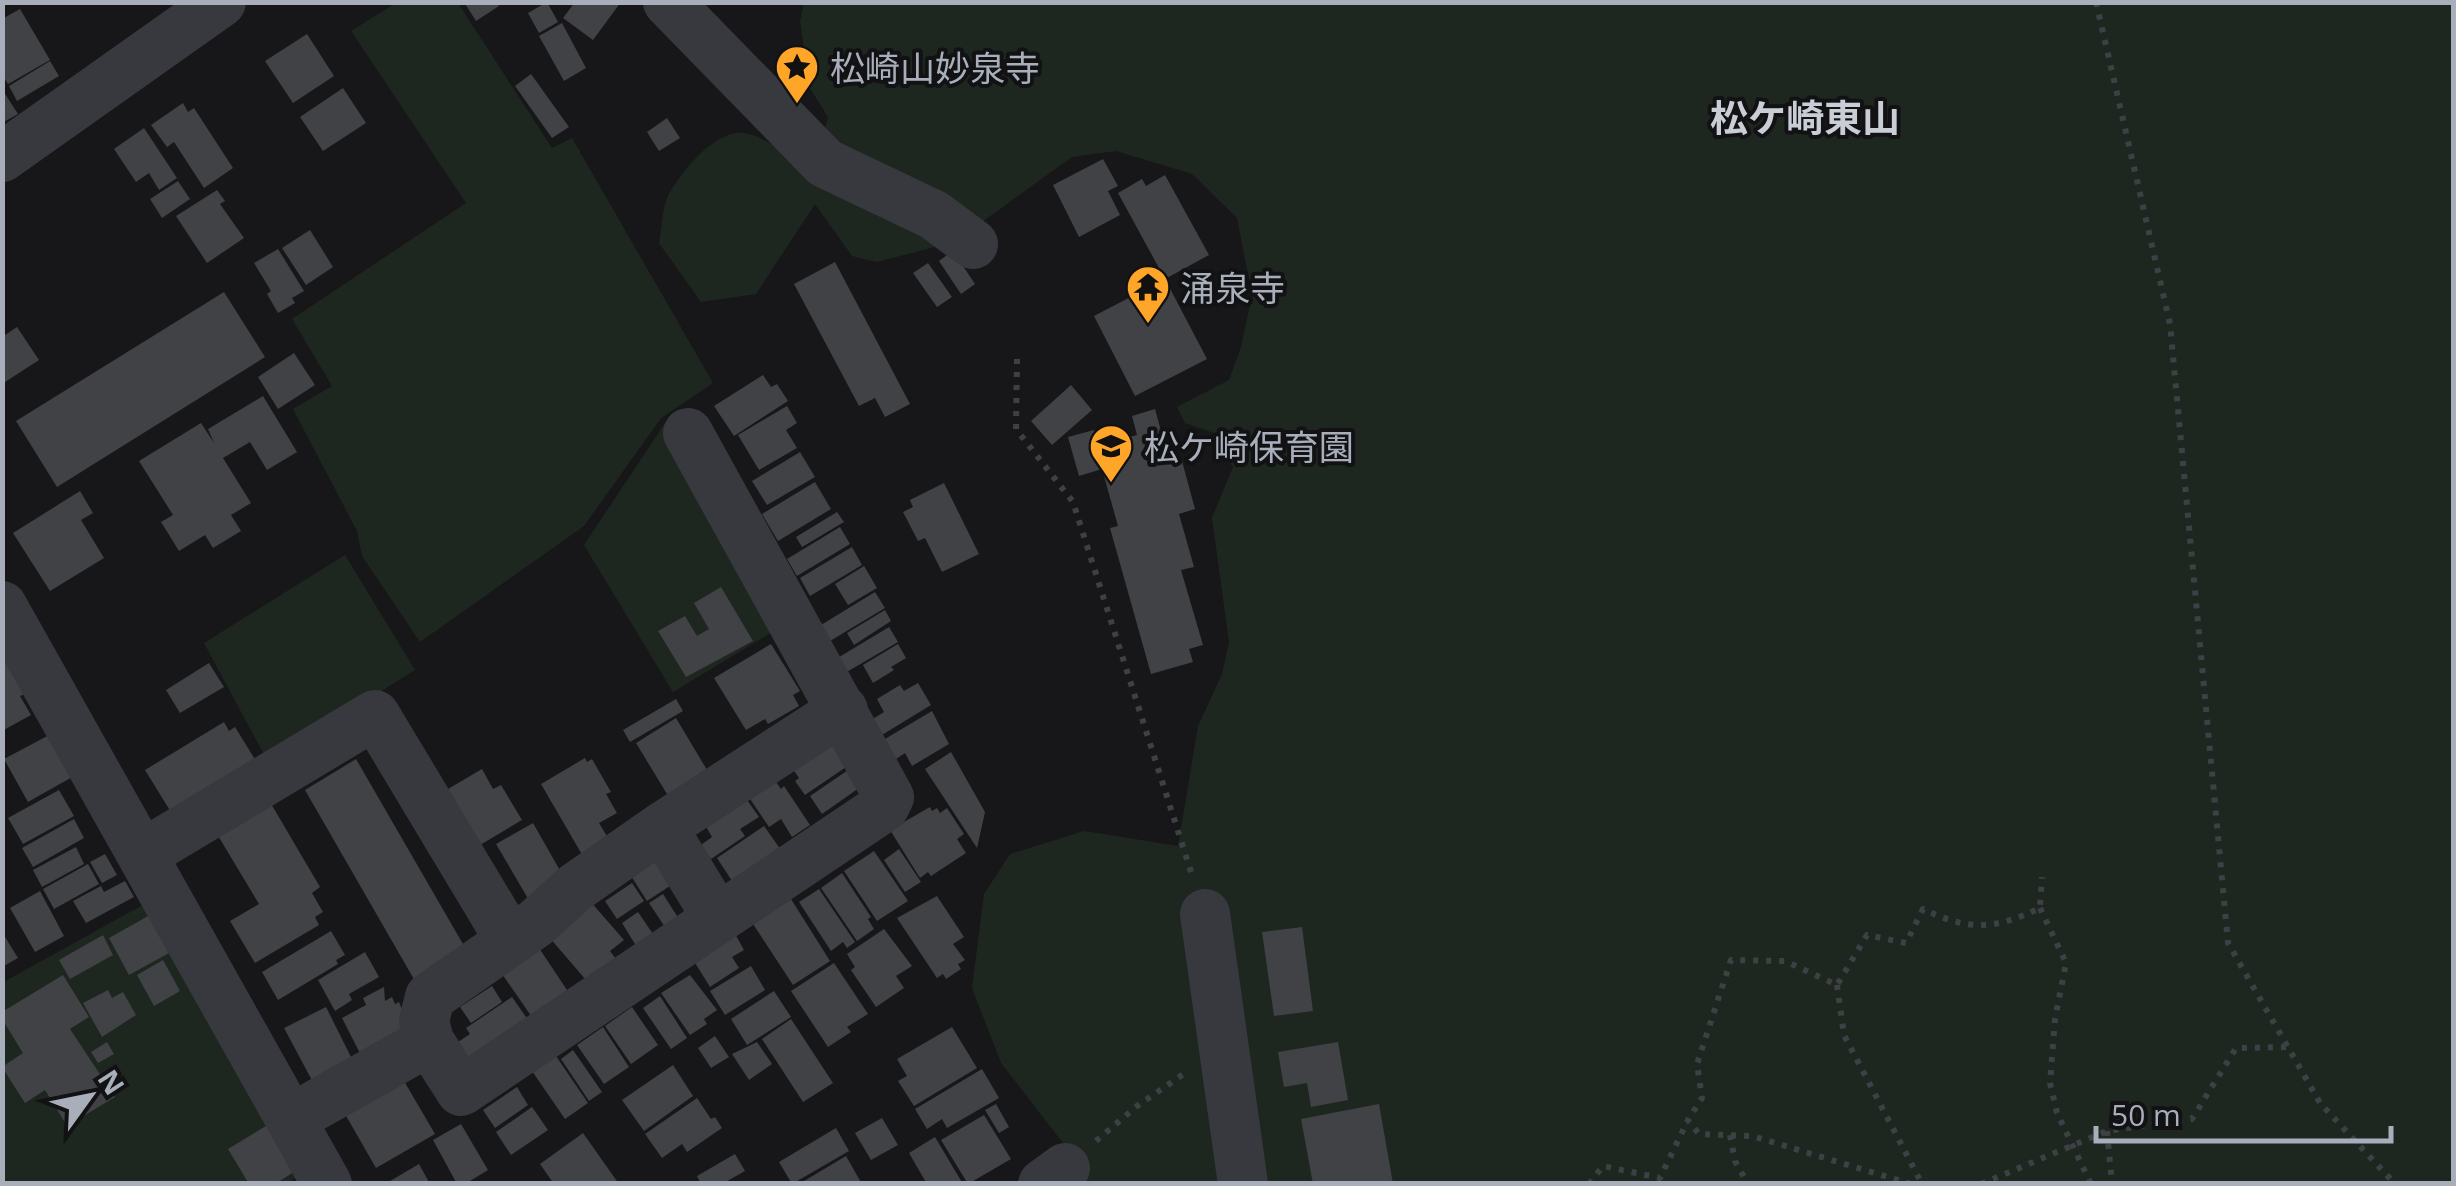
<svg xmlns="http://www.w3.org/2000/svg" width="2456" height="1186" viewBox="0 0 2456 1186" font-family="'Open Sans','Noto Sans JP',sans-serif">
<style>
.green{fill:#1e271f}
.building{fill:#404246}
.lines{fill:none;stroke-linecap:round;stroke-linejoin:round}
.path{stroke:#3d4045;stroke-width:6;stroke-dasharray:5 8;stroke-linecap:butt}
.minor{stroke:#37393e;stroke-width:50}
.labels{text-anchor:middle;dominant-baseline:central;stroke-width:8;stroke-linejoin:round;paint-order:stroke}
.poi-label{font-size:35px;fill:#a8afba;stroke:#121214;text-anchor:start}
.neighbourhood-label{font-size:38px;font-weight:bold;fill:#c9cdd5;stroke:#121214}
</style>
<rect width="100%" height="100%" fill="#171719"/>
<path class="green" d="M396,3H458L552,148L572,138L713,383L661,418L584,526L420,642L362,556L357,531L293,409L332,386L292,319L466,203L351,31Z
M804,3H2453V1183H1080L1063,1143L1001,1063L972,988L984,894L1010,854L1084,831L1178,846L1198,726L1222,674L1229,642L1212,518L1233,467L1217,434L1185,423L1177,407L1229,380L1241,347L1252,295L1237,218L1192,174L1116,151L1072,157L954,242L877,262L852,256L815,204L756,294L701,302L659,243C662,229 662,209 668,196C680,173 715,129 744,133C764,135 797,161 813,173L828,117L810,88L800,21Z
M665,423L782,626L673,692L584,545Z
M345,555L415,670L268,762L204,643Z
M150,901L308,1169L286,1184L3,1183L2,983Z"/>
<path class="building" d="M464,2H497L499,6L476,21Z
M547,2L558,22L539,33L528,13Z
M575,2H621L593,40L563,18Z
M20,9L50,60L8,84L2,75V19Z
M562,23L586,68L564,81L539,36Z
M307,34L334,76L293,103L265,61Z
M50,61L59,76L17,101L9,86Z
M531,74L569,127L552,138L515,86Z
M343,88L366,123L323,151L300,117Z
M2,89L18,114L2,123Z
M183,103L188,112L194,108L233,168L204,188L174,142L167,147L151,125Z
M667,118L680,138L659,151L647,132Z
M144,128L177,178L159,190L149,173L136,182L114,149Z
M1103,159L1118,186L1108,191L1120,215L1079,237L1053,185Z
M1165,175L1209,255L1165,279L1118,193L1142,179L1146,186Z
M178,181L190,199L162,218L150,199Z
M217,190L225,201L220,204L244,238L207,263L176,216Z
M310,230L333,267L306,285L282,248Z
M278,249L304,291L292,298L295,303L278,313L267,294L271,291L254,263Z
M953,251L975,284L961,294L939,261Z
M835,262L910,404L885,417L875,398L859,406L794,284Z
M928,263L952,297L937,307L913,273Z
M1165,279L1207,359L1135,396L1094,316Z
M224,292L265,357L57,487L16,421Z
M17,327L39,360L2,384V337Z
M294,353L315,385L278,409L258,377Z
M763,375L771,387L777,384L788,401L734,436L714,406Z
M1071,385L1092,410L1052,445L1031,421Z
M263,396L297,452L267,470L250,442L223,458L251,503L231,515L241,531L213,548L205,535L179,551L161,522L173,515L139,461L201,423L214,443L208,429Z
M787,406L797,423L786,430L797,448L759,470L738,435Z
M1155,409L1170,464L1182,461L1195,509L1179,514L1194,567L1181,570L1203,645L1189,649L1193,662L1151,674L1110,528L1118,526L1102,469L1079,476L1068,437L1094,430L1098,446L1137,435L1132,416Z
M800,452L815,477L767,505L752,481Z
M815,482L831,509L778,541L762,514Z
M944,483L979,554L942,572L925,538L918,541L903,512L913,507L910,500Z
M80,491L93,513L81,520L104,558L50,591L13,533Z
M837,512L844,522L802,547L796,537Z
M840,527L850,544L797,576L787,559Z
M852,547L862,565L810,596L800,578Z
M864,566L877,588L848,605L835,584Z
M721,587L753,641L686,677L658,631L685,616L697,636L709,629L694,603Z
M875,592L885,608L830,641L821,625Z
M885,610L891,621L854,645L847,633Z
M889,627L898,642L845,673L836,659Z
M771,644L800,691L793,695L799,706L768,724L765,719L746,730L714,678Z
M898,644L906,658L891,667L894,670L873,683L863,665Z
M2,653L25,694L20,696L31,715L2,731Z
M209,663L224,687L180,713L166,690Z
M918,683L931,705L877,738L868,722L884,712L877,699L900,685L904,691Z
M676,699L683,711L630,742L623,730Z
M932,711L949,744L912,766L905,753L896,759L885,739Z
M676,718L710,775L670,799L636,743Z
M224,722L229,731L235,727L256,761L174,817L145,770Z
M51,734L74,776L28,802L4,759Z
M833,742L849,765L805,795L795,781L799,778L790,765Z
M951,752L985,812L977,848L925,769Z
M585,758L587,762L592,759L611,792L606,794L617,813L599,823L611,843L584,858L541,784Z
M356,759L467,951L415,981L305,790Z
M857,764L869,781L822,814L810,796Z
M482,769L493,789L501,785L522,820L480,845L448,789Z
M771,775L781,789L784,786L810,825L792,837L781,819L769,827L746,793Z
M59,790L74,816L23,844L8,818Z
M745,797L759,817L740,829L745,836L711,859L701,845L712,837L705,825Z
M270,802L320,887L312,893L323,912L315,917L319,925L255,963L230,921L259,904L217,834Z
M930,807L932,811L937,808L940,813L947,808L964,834L957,839L966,853L931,876L928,872L920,878L890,830Z
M74,819L84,838L33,867L22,848Z
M533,823L566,881L533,907L496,844Z
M764,826L781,850L736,887L717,858Z
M76,847L84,864L42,887L33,870Z
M899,849L921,882L905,892L884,860Z
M874,851L908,901L877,921L844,871Z
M648,853L676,882L647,901L626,868Z
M105,854L117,875L102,883L90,862Z
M88,864L99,884L54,909L43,889Z
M842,873L871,917L868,919L874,929L857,941L821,888Z
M125,881L134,897L86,923L73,901L101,886L104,892Z
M632,883L644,901L617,919L605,901Z
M819,889L855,942L847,948L843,942L831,951L799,902Z
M40,891L64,936L35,952L10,908Z
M663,894L677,916L669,933L649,903Z
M937,896L964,937L953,944L965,960L958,964L961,969L946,979L943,974L937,978L897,918Z
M791,899L830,961L793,985L753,924Z
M590,901L624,940L610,951L619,963L592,987L549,937Z
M638,912L655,937L638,949L622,923Z
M150,915L171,952L129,975L109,938Z
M1302,927L1313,1011L1274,1016L1262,932Z
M884,929L912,966L896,976L904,988L876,1007L851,970L855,967L847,954Z
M331,931L345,955L336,960L338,964L278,1000L262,972Z
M2,932L18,958L2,967Z
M734,932L744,950L732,957L739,968L710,987L692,958Z
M103,935L113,955L70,979L59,960Z
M537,945L567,990L536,1023L500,971Z
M365,952L379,977L349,994L352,1000L335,1011L318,980Z
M163,960L180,991L154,1006L137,975Z
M834,963L868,1014L847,1027L851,1032L828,1047L791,991Z
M751,966L765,990L725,1015L710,991Z
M63,975L89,1017L70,1029L115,1097L67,1126L45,1090L25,1103L2,1067L23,1053L2,1019V1012Z
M690,975L717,1010L704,1019L707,1024L690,1035L661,993Z
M492,986L502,1002L471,1023L460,1007Z
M384,987L385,1001L392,997L395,1004L399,1002L414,1040L366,1065L342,1018L366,1005L363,998Z
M108,990L112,998L123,992L136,1015L102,1037L83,1003Z
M774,991L791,1017L747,1045L731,1019Z
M660,996L687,1038L671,1049L643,1008Z
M512,997L533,1027L472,1064L458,1042L470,1034L466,1028Z
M326,1007L355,1065L315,1086L284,1028Z
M632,1007L658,1045L631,1064L605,1026Z
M791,1019L833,1083L803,1102L762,1039Z
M603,1027L629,1067L604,1084L577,1045Z
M952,1027L977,1068L914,1106L898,1081L907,1076L897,1059Z
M715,1036L729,1057L711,1068L698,1048Z
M107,1042L114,1054L98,1063L91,1052Z
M757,1042L772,1064L749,1080L732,1054Z
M1338,1042L1348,1100L1311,1107L1307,1083L1284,1087L1278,1052Z
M573,1050L602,1092L589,1101L561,1059Z
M556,1056L588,1103L565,1119L532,1071Z
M673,1065L693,1096L644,1131L622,1100Z
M982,1069L999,1098L947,1128L942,1119L927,1129L915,1109Z
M404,1081L435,1134L376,1168L345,1114Z
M517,1087L528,1105L495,1128L483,1110Z
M697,1098L711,1119L715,1117L722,1128L687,1152L682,1144L662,1158L645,1134Z
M996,1104L1009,1127L999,1133L985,1110Z
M1379,1104L1393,1184H1313L1301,1119Z
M532,1107L548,1130L511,1155L496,1132Z
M984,1115L1011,1159L968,1184L941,1140Z
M882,1118L898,1145L871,1160L855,1133Z
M269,1124L297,1170L275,1184H249L228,1149Z
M461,1124L488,1170L465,1184H457L433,1140Z
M836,1128L849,1151L792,1184L779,1162Z
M583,1133L619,1184H554L540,1164Z
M935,1137L963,1184H927L909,1153Z
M735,1154L745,1171L722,1184H701L697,1176Z
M846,1156L862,1184H799Z
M419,1164L430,1184H385Z"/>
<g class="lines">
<path class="path" d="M2096,2L2170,324L2228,943L2320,1103L2395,1184
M1017,359L1016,429L1073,502L1192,875
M2040,908L2066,963L2055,1019L2050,1083L2057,1113L2091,1184
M1837,985L1844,1035L1922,1184
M2107,1131L2112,1184
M1730,1135L1735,1161L1748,1184
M1096,1141L1137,1106L1185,1073
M1589,1184L1603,1166L1660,1178L1688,1120
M1911,1184L1752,1136L1699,1134L1688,1120L1702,1098L1697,1064L1731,960L1785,961L1837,985L1867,935L1906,943L1923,909C1969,931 1994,930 2040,908L2042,877
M1981,1184L2107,1131L2192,1119L2236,1048L2288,1047"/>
<path class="minor" d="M668,2L825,163L934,215L973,244
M2,157L221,2
M2,606L327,1184
M662,827L717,917
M143,854L375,715L510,940
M1205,914L1243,1184
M429,1041L424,1021L430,997L536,923L576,887L662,827L843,710
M291,1119L429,1041L461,1091L884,807L889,797L688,433
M1043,1184L1065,1168"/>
</g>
<defs>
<g id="sight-pin" transform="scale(2.25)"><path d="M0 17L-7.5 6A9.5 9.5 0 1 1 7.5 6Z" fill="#ffa528" stroke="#121214"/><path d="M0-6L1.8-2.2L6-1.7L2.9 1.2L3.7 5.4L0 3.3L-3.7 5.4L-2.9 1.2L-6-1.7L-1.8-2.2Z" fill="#111"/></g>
<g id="temple-pin" transform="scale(2.25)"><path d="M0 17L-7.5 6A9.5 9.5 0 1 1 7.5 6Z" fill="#ffa528" stroke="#121214"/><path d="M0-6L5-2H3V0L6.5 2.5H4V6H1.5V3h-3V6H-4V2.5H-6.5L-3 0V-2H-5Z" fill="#111"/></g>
<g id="school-pin" transform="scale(2.25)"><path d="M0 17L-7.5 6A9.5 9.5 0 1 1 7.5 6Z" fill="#ffa528" stroke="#121214"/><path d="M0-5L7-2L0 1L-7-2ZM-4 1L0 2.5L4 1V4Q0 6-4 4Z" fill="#111"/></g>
</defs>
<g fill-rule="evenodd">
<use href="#sight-pin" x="797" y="67"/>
<use href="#temple-pin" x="1148" y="287"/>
<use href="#school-pin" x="1111" y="446"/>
</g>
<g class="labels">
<g class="poi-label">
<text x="830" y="67">松崎山妙泉寺</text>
<text x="1180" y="287">涌泉寺</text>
<text x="1144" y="446">松ケ崎保育園</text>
</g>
<g class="neighbourhood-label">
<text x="1805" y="117">松ケ崎東山</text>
</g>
</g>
<rect width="2456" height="1186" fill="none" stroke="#a8afba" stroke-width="10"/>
<g transform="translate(90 1096) rotate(57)" stroke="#121214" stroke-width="8" paint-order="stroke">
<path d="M0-8L18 38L0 25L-18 38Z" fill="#a8afba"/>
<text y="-15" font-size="28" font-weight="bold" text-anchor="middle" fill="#a8afba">N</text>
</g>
<path d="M2096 1126v15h295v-15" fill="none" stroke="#a8afba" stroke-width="5"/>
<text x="2111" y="1126" font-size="30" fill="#a8afba" stroke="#121214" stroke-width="8" paint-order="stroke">50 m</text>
</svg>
